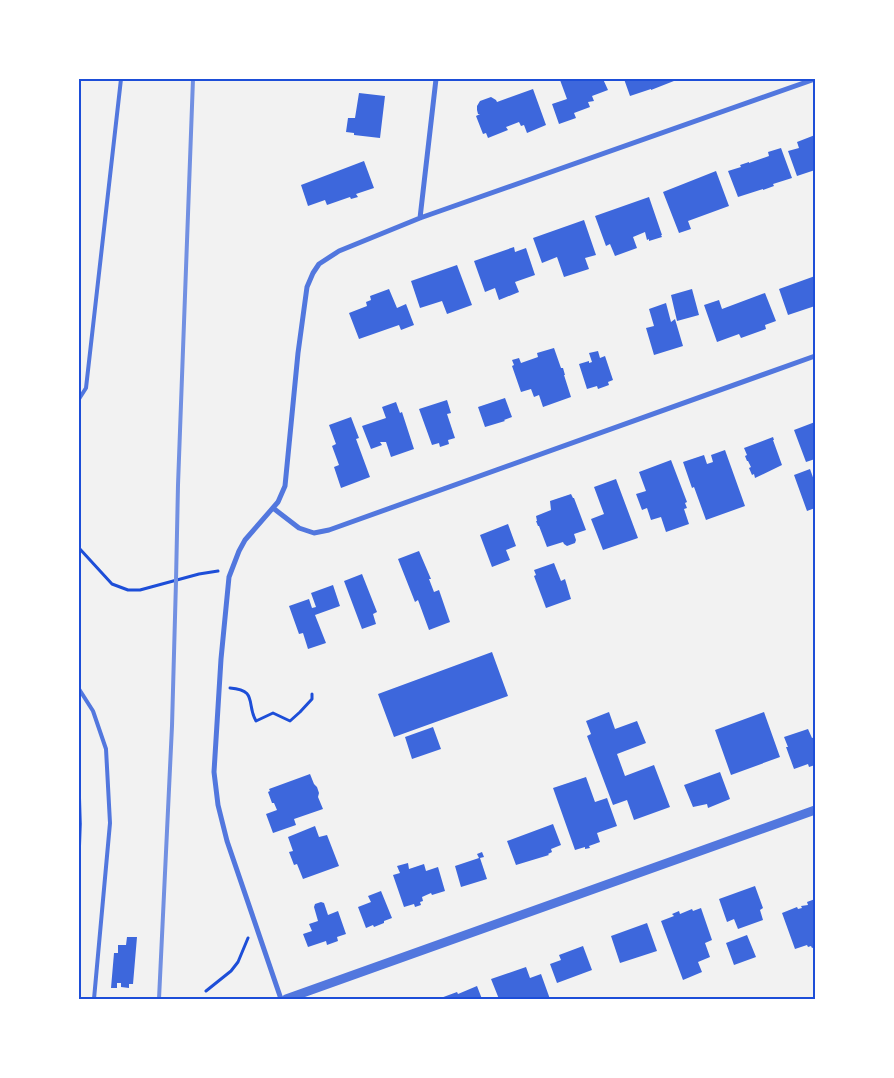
<svg xmlns="http://www.w3.org/2000/svg" width="894" height="1078" viewBox="0 0 894 1078" font-family="'Fira Sans Condensed',sans-serif">
<style>
.building{fill:#3d67dc}
.lines{fill:none;stroke-linecap:round;stroke-linejoin:round}
.path{stroke:#1d4ed8;stroke-width:3}
.service{stroke:#5277de;stroke-width:4}
.minor{stroke:#5277de;stroke-width:5}
.tertiary{stroke:#5277de;stroke-width:9}
.rail{stroke:#7290e2;stroke-width:4}
.neatline{fill:none;stroke:#1d4ed8;stroke-width:2}
</style>
<rect width="100%" height="100%" fill="#f2f2f2"/>
<path class="building" d="M564,79H603L608,90L592,96L594,101L588,102L590,107L574,113L576,118L559,124L552,104L567,99L560,80Z
M624,79H679L651,90V89L630,96Z
M533,89L546,125L527,133L524,125L521,126L519,122L506,127L508,130L488,138L486,133L483,134L476,116L480,114H478L477,110V106L480,101L491,97L496,100L497,102Z
M359,93L385,96L380,138L354,135V133L346,132L348,118H355Z
M815,135V170L797,176L788,151L799,148L797,142Z
M781,148L792,178L773,184L774,186L763,190V189L738,197L728,171L741,167L740,165L749,162V163L769,156L768,152Z
M364,161L374,188L356,194L358,197L351,199L350,197L327,205L325,200L308,206L301,185Z
M716,171L729,206L688,221L691,229L679,233L663,192Z
M649,197L662,235H661L662,237L649,241V239L647,240L645,232L633,237L637,248L615,256L610,244L606,246L595,216Z
M584,220L596,255L585,258L589,269L564,277L557,257L542,263L533,238Z
M514,247L515,252L526,248L535,275L515,282L519,292L499,300L495,288L485,292L474,261Z
M457,265L472,305L447,314L442,301L420,308L411,281Z
M815,276V306L788,315L779,289Z
M389,289L397,308L406,304L414,325L401,330L399,325L359,339L349,313L367,306L366,302L371,300L370,296Z
M692,289L699,315L677,321L671,295Z
M765,293L776,321L765,325L766,329L741,338L739,334L717,342L704,305L719,300L722,309Z
M666,303L671,322L675,319L683,346L654,355L646,328L654,326L649,309Z
M554,348L561,368H563L565,375H564L571,397L543,407L539,395L534,397L531,389L521,392L512,366L514,365L512,360L519,358L521,363L538,357L537,353Z
M598,351L600,358L605,356L613,380L608,382L609,385L598,389L597,386L587,389L579,364L589,361V363L592,362L589,353Z
M505,398L512,417L504,420L505,421L485,427L478,407Z
M447,400L451,413L447,414L455,438L448,440L449,444L440,447L439,443L432,445L419,409Z
M396,402L400,413L402,412L414,449L391,457L386,442H380L382,445L371,449L362,426L386,418L382,407Z
M351,417L359,438L356,439L370,477L341,488L334,467L339,465L332,446L336,444L329,425Z
M815,422V459L806,462L794,430Z
M773,437L774,440H773L782,465L755,478L754,474L752,475L749,468L751,467L748,461H747L745,456L747,455L744,448Z
M725,450L745,506L706,520L694,487L692,488L683,462L704,455L707,464L713,462L711,455Z
M671,460L687,502L685,503L687,508L684,509L689,524L666,532L661,517L651,520L647,508L642,510L636,494L646,491L639,472Z
M810,469L815,483V508L807,511L794,475Z
M616,479L638,538L603,550L591,519L604,514L594,487Z
M571,494L573,498H574L586,530L574,534L576,540L575,543L567,546L564,544L563,542L547,547L539,526H538L536,521H537L536,516L551,510L550,501Z
M508,524L516,546L506,550L510,560L492,567L480,535Z
M419,551L431,579H429L434,592L439,590L450,622L429,630L418,600L415,602L398,559Z
M554,563L561,581L565,579L571,599L546,608L534,576L536,575L534,570Z
M362,574L377,612L373,614L376,624L362,629L344,581Z
M333,585L340,606L315,615L326,643L308,649L303,633L299,634L289,606L309,599L312,608L316,607L311,593Z
M492,652L508,696L394,737L378,694Z
M609,712L615,729L637,721L646,743L617,754L625,776L654,765L670,807L634,820L627,800L613,805L587,736L591,734L586,721Z
M764,712L780,757L731,775L715,730Z
M433,727L441,749L412,759L405,737Z
M808,729L812,738L815,737V765L809,767L808,764L794,769L786,747H788L784,737Z
M720,772L730,799L708,808L707,804L693,807L684,785Z
M310,774L314,784L317,787L319,793L318,797L323,809L294,819L296,825L273,833L266,814L277,810L274,803H272L268,792L270,791L269,789Z
M586,777L595,802L607,798L617,826L597,833L600,842L589,846L590,848L585,849V847L575,850L553,788Z
M553,824L561,845L551,849L552,852L548,854L549,855L516,865L507,841Z
M315,826L319,837L327,835L339,866L303,879L297,864L294,865L289,852L293,851L288,837Z
M482,852L484,857L480,858L487,879L461,887L455,866L479,858L477,854Z
M408,863L409,869L424,864L426,871L438,867L445,891L432,895L431,893L422,897L423,901L420,902L421,905L415,907L414,904L404,907L393,875L400,873L397,866Z
M755,886L763,908L760,910L763,920L738,929L734,919L727,922L719,899Z
M381,891L392,918L384,921V923L374,927L373,925L366,928L358,907L371,902L368,896Z
M815,899V947L812,948L811,946L808,947L807,945L795,949L782,913L797,907L798,909L802,908L801,906L808,905L807,902Z
M321,902L324,903L328,915L338,911L346,934L337,937L338,941L327,945L326,941L308,947L303,934L312,931L309,924L318,921L314,907L315,904Z
M701,908L712,940L705,943L710,957L698,962L702,972L683,980L661,921L674,916L672,914L679,911L680,914L692,909L693,911Z
M647,923L657,951L620,963L611,936Z
M747,935L756,957L734,965L726,943Z
M127,937H137L133,984H129V988L121,987V983H117V988H111L114,953H118V945H126Z
M583,946L592,970L557,983L550,964L561,960L559,955Z
M526,967L530,978L541,974L550,999H499L491,979Z
M477,986L482,999H438L457,992L458,994Z"/>
<g class="lines">
<path class="path" d="M79,548L112,584L128,590H140L199,574L218,571
M230,688C258,690 246,704 256,721L273,713L290,721L300,712L312,699V694
M206,991L231,971L238,962L248,938"/>
<path class="service" d="M79,399L86,388L121,79
M79,689L93,711L106,749L110,823L94,999
M79,798L80,824L79,846"/>
<path class="minor" d="M420,218L436,79
M273,508L299,528L314,533L329,530L815,356
M281,999L227,841L218,805L214,772L221,659L229,577L239,551L245,540L278,502L285,486L298,353L307,287L313,273L319,264L339,251L420,218L815,79"/>
<path class="tertiary" d="M286,999L815,810"/>
<path class="rail" d="M159,999L172,726L176,581L178,485L193,79"/>
</g>
<rect width="894" height="1078" fill="none" stroke="#ffffff" stroke-width="160"/>
<rect x="80" y="80" width="734" height="918" class="neatline"/>
</svg>
